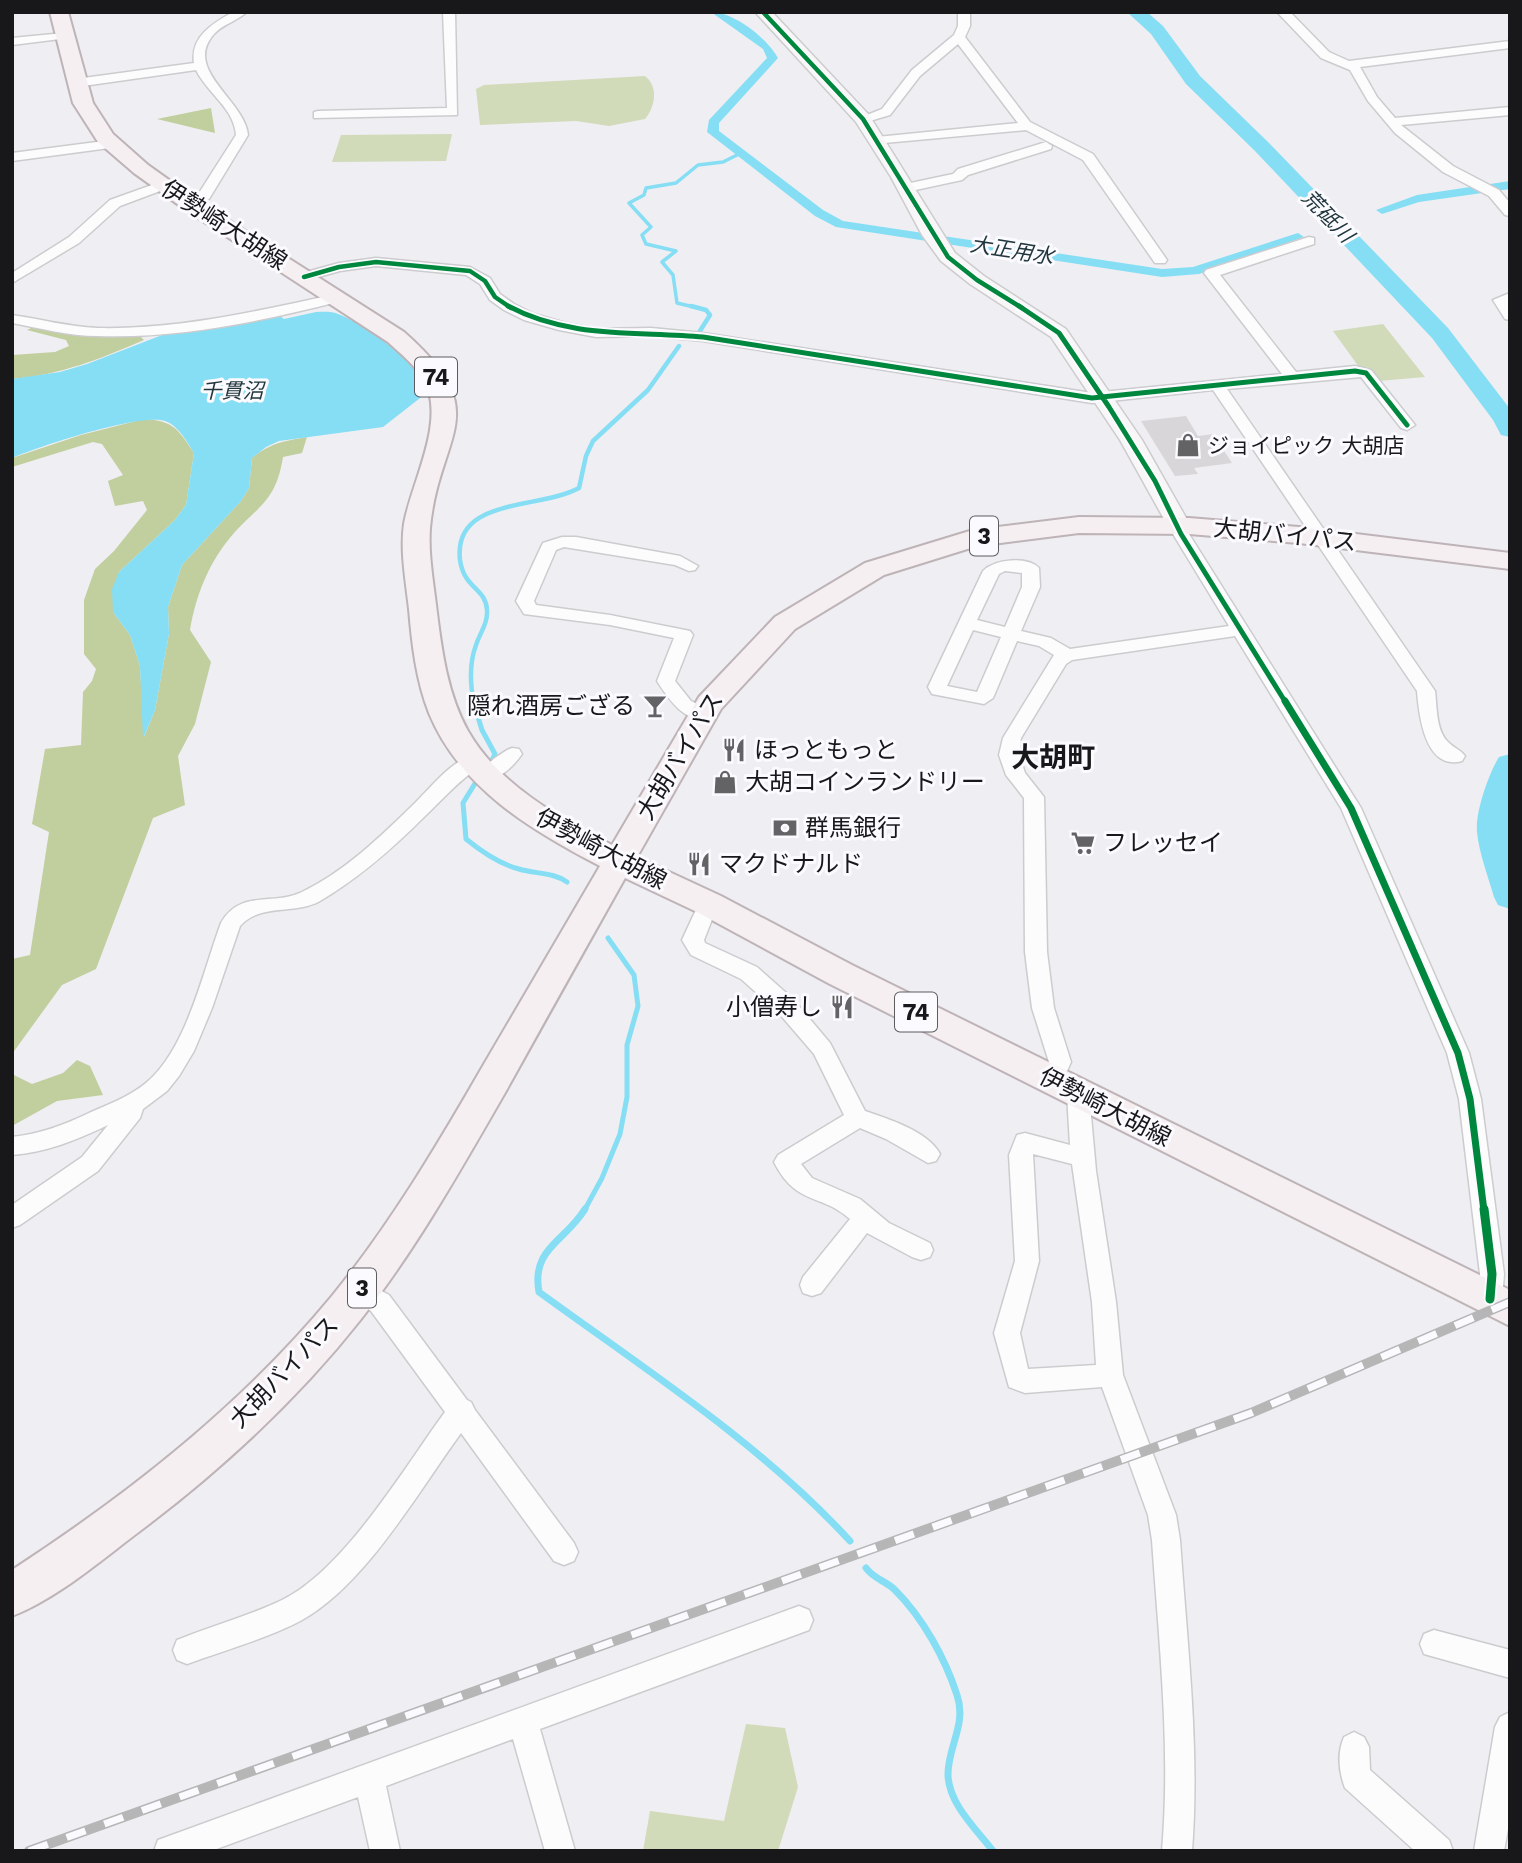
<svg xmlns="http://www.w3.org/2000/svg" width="1522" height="1863" viewBox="0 0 1522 1863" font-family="'Work Sans','Noto Sans JP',sans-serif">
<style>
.green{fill:#d1dab9}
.forest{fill:#c1ce9e}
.water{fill:#85def4}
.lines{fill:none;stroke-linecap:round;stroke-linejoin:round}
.stream-far3{stroke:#85def4;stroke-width:3.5}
.stream-far2{stroke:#85def4;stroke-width:4.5}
.stream-far1{stroke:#85def4;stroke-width:5}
.stream{stroke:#85def4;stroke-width:7}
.canal{fill:#85def4;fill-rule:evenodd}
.river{fill:#85def4;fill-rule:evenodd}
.building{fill:#d8d6d8}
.street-casing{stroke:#cccccf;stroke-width:3}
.secondary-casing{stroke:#cccccf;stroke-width:3}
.primary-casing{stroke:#beb3b7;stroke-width:4}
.street{fill:#fdfcfd;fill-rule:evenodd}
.secondary{fill:#f8f6f7;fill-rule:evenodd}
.primary{fill:#f5eff1;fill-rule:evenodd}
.rail-casing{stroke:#b6b6b7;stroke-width:10}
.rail{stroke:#fbfbff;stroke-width:7;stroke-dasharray:20;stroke-linecap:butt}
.cycleway-far3-casing{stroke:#fbfbff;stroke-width:7}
.cycleway-far2-casing{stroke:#fbfbff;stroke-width:9}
.cycleway-far1-casing{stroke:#fbfbff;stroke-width:11}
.cycleway-casing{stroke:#fbfbff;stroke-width:13}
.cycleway-far3{stroke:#00873e;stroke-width:4.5}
.cycleway-far2{stroke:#00873e;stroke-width:5}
.cycleway-far1{stroke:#00873e;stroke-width:7}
.cycleway{stroke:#00873e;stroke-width:9}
.labels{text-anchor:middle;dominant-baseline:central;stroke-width:6;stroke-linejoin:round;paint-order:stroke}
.far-water-label{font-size:21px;font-style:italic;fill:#21373d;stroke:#fbfbff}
.far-poi-label{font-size:21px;fill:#18181a;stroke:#fbfbff;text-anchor:start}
.shield{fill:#fbfbff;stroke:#5c5c5f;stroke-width:2}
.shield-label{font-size:23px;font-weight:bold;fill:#18181a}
.street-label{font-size:24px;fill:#18181a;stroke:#fbfbff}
.poi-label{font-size:24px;fill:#18181a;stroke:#fbfbff;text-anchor:start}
.quarter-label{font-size:28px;font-weight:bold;fill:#18181a;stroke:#fbfbff}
</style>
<rect width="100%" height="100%" fill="#efeef2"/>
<path class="green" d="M645,76C659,87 655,107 645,119L609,126L576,121L480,125L476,89L484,85Z
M452,134L446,161L332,162L341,135Z
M1383,324L1425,377L1379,381L1366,367H1359L1333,331Z
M746,1724L785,1728L798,1787L778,1851H643L650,1811L724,1821Z"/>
<path class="forest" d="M211,108L215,133L157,119Z
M33,327L97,335L138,334L144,340C100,359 60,375 12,379V355L55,352L69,346L66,340L27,330Z
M144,419C174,421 178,429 194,453L186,505L175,520L119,572L113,612L130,635L140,666L144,737L155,710L169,634L168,607L182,565L241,501L249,488L252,458C270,443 285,441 307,437L302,453L283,457C276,500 261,504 234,533C210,560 196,594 190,630L211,662L195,724L178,756L185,805L153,818L96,969L62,985L12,1054V959L30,955L49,832L32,824L45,749L81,745L83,692L92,681L96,669L84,654V600L95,569L114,551L147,510L143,501L115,506L108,481L123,475L102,444L93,442L12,467V458L81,435Z
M77,1060L90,1066L103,1095L57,1101L12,1126V1074L32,1084L63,1073Z"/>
<path class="water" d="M316,312C323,312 331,311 338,314C365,324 420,364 429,391L383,427L279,441L266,447L252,458L249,488L241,501L182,565L168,607L169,634L155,710L143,739L140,666L130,635L113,612L112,589L119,572L175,520L186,505L194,453C187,442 179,426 165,421C140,413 40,446 12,458V379L60,372L87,364L170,332L280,316L284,319Z"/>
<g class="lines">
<path class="stream-far3" d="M698,308L677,303L673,275L662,262L676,251L646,244L642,235L651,227L629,203L644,195L646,188L676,183L698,165L723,162L741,153"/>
<path class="stream-far2" d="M691,306L706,310L710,315L698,334
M474,703C470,684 469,664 476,645C480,633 488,623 487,610C486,588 464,589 460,560C453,497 538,510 579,488L586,456L593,441L648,390L679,346"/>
<path class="stream-far1" d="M473,701L482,730L495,754L492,760
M479,777L463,803L466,839C482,852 499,864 519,869C535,874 553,872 567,882
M584,1211L602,1178L620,1134L627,1097V1045L638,1006L634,975L608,938"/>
<path class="stream" d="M585,1209C565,1242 531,1248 539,1292C646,1370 760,1443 850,1541
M866,1568C874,1579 886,1581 895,1590C923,1618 945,1658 957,1695C967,1724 948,1746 948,1774C948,1803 976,1829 993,1851"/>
<path class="canal" d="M711,12C734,12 767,38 778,58L719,123V131L823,210L843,221L1162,269L1193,267L1298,233L1304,237L1199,274L1162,277L836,227L815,216L707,132L709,120L767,58L763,49Z
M1510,181V189L1419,202L1382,214L1376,210L1417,195Z"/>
<path class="river" d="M1127,12H1147L1163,26L1200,76L1269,143L1448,328L1510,409V437L1501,435L1493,420L1432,338L1255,151L1186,84L1151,34Z
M1510,754V909L1498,905L1494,897C1488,876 1479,853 1477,832C1475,812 1489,773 1499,757Z"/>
</g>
<path class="building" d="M1186,416L1198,436L1213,434L1232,463L1194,468L1198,474L1175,476L1141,421Z"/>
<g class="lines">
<g class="street-casing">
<path id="street" d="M233,12H247C237,21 223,24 214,34C182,70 245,100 248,135L209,199L190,208L183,204L199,193L236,135C234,108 208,94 196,70L76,87L70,83L76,79L194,63C190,37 213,23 233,12Z
M443,12H455L457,115L314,118V112L318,111L447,108Z
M958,12H970V26L965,37L1030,122L1093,154L1167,260L1165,263H1155L1083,160L1026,130L873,144L871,141L877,137L1018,123L958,44L920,76L890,115L863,123L857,119L882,109L912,70L954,35L958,26Z
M1277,12H1290L1329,52L1349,61L1510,41V48L1360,67L1377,97L1395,118L1510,107V115L1401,125L1453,166L1499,190L1510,203V216L1505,215L1489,196L1443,172L1395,133L1368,101L1350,70L1321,58Z
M64,33L68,34V38L12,45V38Z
M112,140L117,141V147L12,161V153Z
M1046,142L1052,146L1051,149L968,175L962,180L906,192L899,188L901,185L953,174L958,169Z
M163,181L170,185L168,188L120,206L79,243L12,283V273L69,237L110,200Z
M1309,237L1314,238V244L1220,275L1296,372L1355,366L1371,370L1415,425L1407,430L1401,428L1361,377L1227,389L1435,691C1437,707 1436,729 1447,741C1453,748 1460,749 1465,756L1462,761C1425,771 1419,715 1417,691L1213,390L1092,403L703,341L651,336L596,337L559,330L524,320L504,310L490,300L480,284L466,275L376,266L340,271L304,281L297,277L299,274L339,263L376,258L470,267L490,278L500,294L514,304L534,314L566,323L596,329L651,328L703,333L1092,393L1282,374L1204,273L1206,270Z
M1510,293V320L1505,319L1493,300Z
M336,294L341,295L343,298L341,301C263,321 179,339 97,336C69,336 40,328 12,323V315C40,319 69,327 97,328C177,330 258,311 336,294Z
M1177,518L1183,519L1189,534L1361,808L1469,1053L1481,1099L1504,1274L1502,1299L1499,1307L1490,1310L1481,1307L1478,1299L1480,1274L1459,1099L1447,1053L1341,808L1235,636L1072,660L1066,664L1021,738L1019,755L1025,773L1044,797L1047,952L1054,1008L1071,1062L1060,1087L1052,1090L1044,1087L1041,1081L1049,1062L1032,1008L1025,952L1024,798L1006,775L999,755L1003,738L1054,655L1039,646L1017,641L993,698L984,704L932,694L928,687L983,571C995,559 1027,556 1039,568L1040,587L1021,631L1051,638L1070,649L1229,626L1173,534L1169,523ZM1005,571L1022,573V587L1005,627L977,620L999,574ZM973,630L1001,637L977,692L947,686Z
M562,537H576L680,556L698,566L695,570L689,571L675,565L564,547L556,550L534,601L536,605L610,615L690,631L693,635L675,681L691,701L710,710L712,714L710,718C685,725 668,698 657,681L674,638L610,625L524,614L516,601L541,547L543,543Z
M512,748L519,749L522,754C513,767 497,783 480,779L477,774C482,767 505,750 512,748Z
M474,755L481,756L484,761L481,766C460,779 443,799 425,816C393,848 359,878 320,901C295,915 260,903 240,926L212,1008L194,1051L179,1076L167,1091L143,1109L140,1118L98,1171L20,1225L12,1228V1205L82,1157L108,1125C77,1140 47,1152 12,1155V1137C40,1134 64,1125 89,1113C109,1104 129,1097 146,1083C187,1049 203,971 221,923C240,889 273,906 302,892C344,872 380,837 412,806C430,789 450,761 474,755Z
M708,897L715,899L718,904L704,940L705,943L757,967L793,999L830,1043L865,1111C888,1119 928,1131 940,1154L936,1161L928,1163L886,1139L860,1128L801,1164L812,1178L860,1199L889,1223L930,1243L933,1250L930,1257L921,1260L912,1257L867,1233L821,1293L812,1296L803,1293L800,1285L803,1277L850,1219C821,1193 796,1206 774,1162L778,1155L844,1115L814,1054L777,1011L741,979L691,955L682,940L701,899Z
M1078,1085L1086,1088L1089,1094L1096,1171L1116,1302L1123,1375L1176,1515L1180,1540C1187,1643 1200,1748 1192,1851H1162C1171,1748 1159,1643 1152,1540L1148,1515L1102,1387L1025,1393L1009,1387L994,1333L1015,1261L1009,1155L1017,1135L1025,1133L1070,1145L1067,1094L1070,1088ZM1033,1154L1072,1164L1092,1302L1096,1365L1028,1369L1020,1333L1039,1261Z
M360,1279L389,1295L467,1400L471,1402L475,1410L574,1543L578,1552L574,1561L564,1565L554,1561L461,1433C418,1492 366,1584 302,1620C271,1637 222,1651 187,1664L177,1660L173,1650L177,1640C211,1626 249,1616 282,1600C344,1570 404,1468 445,1412L371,1311L351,1298L348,1290L351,1282Z
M799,1606L809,1610L813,1620L809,1630L540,1729L575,1851H545L513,1739L386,1786L400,1851H370L358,1797L211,1851H154L158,1840L169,1836Z
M1434,1630L1510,1650V1678L1424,1654L1420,1644L1424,1634Z
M1510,1712V1818L1504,1851H1474L1495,1727L1500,1717Z
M1354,1732L1364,1737L1369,1747L1370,1770L1449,1840L1453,1851H1415L1345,1788C1339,1772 1337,1753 1344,1737Z"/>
</g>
<g class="secondary-casing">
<path id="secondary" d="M755,12H772L869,115L955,253L984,276L1066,329L1142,440L1189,523L1185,528H1169L1120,440L1051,337L970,284L941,261L922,235L891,177L856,122Z"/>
</g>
<g class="primary-casing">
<path id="primary" d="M50,12H68L93,103L113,134L148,165L197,200L404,332C497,414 439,432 430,528C428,556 434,585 437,613C442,653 448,695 468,731C498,784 559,818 612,845L699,697L775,617L865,563L973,530L1079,517L1189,518L1299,527L1510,553V569L1299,543L1189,534L1079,533L977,546L884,575L795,629L721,709L637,857L721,896L852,965L1510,1290V1326L828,983L697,912L625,878C585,949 545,1020 506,1091C461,1169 417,1248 361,1319C298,1399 221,1470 140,1531C100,1561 58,1598 12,1616V1570C130,1493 242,1405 332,1296C389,1226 435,1149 480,1071C520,1003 560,934 600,866C531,830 460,788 429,713C416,680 412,644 409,609C406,582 400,551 404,524C411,483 447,420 424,380C415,365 401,354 388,342L183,208L134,173L98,142L73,103Z"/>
</g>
<use href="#street" class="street"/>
<use href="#secondary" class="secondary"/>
<use href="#primary" class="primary"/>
<g class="rail-casing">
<path id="rail" d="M29,1851L1251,1413L1510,1302"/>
</g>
<use href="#rail" class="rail"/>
<g class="cycleway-far3-casing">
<path id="cycleway-far3" d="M763,12L863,119L948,257L977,280L1022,308
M304,277L339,267L376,262L470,271L485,281L495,297L511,308"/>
</g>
<g class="cycleway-far2-casing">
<path id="cycleway-far2" d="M508,306C569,339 637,331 703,337L1092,398L1355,371L1366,373L1407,425
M1019,306L1059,333L1109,407L1155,481L1181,534L1286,703"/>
</g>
<g class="cycleway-far1-casing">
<path id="cycleway-far1" d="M1285,701L1351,808L1458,1053L1470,1099L1484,1211"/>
</g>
<g class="cycleway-casing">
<path id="cycleway" d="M1484,1209L1492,1274L1490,1299"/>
</g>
<use href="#cycleway-far3" class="cycleway-far3"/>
<use href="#cycleway-far2" class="cycleway-far2"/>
<use href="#cycleway-far1" class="cycleway-far1"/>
<use href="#cycleway" class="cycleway"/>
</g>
<defs>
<g id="shop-bare" transform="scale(1.89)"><path d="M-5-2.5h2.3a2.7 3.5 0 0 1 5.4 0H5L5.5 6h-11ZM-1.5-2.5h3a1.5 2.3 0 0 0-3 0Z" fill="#636366" stroke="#fbfbff" stroke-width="2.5" paint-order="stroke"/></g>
<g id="bar-bare" transform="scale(1.89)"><path d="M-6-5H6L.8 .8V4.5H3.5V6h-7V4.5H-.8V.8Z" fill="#636366" stroke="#fbfbff" stroke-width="2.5" paint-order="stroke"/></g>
<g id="restaurant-bare" transform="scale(1.89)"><path d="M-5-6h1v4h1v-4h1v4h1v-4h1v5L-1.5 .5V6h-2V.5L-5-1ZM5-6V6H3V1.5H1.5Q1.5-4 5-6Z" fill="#636366" stroke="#fbfbff" stroke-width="2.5" paint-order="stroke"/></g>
<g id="bank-bare" transform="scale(1.89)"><path d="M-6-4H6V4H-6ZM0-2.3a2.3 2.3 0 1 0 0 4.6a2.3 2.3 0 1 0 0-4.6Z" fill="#636366" stroke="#fbfbff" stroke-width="2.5" paint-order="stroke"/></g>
<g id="supermarket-bare" transform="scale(1.89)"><path d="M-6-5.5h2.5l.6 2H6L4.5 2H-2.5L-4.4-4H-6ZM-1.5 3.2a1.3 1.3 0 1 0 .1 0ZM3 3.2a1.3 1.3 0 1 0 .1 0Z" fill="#636366" stroke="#fbfbff" stroke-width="2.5" paint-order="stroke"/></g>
</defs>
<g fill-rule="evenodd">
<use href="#shop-bare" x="1188" y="445"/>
<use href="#bar-bare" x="655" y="706"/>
<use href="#restaurant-bare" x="734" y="750"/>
<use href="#shop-bare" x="725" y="782"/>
<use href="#bank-bare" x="785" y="828"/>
<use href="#supermarket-bare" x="1083" y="843"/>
<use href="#restaurant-bare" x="699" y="864"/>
<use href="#restaurant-bare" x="842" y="1007"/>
</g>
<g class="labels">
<g class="far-water-label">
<text transform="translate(1328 216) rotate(46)">荒砥川</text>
<text transform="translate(1012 250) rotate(9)">大正用水</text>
<text x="232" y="390">千貫沼</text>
</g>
<g class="far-poi-label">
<text x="1208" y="445">ジョイピック 大胡店</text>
</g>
<g class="shield">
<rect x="415" y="357.5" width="42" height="39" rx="5"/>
<rect x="970" y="516.5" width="28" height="39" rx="5"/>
<rect x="895" y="992.5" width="42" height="39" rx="5"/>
<rect x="348" y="1268.5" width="28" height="39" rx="5"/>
</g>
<g class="shield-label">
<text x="436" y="377">74</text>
<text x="984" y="536">3</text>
<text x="916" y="1012">74</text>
<text x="362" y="1288">3</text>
</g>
<g class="street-label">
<text transform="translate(224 225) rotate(33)">伊勢崎大胡線</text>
<text transform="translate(1285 535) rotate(6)">大胡バイパス</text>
<text transform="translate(680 756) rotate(-59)">大胡バイパス</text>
<text transform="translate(601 849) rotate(28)">伊勢崎大胡線</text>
<text transform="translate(1105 1107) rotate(27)">伊勢崎大胡線</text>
<text transform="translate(284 1372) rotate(-46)">大胡バイパス</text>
</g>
<g class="poi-label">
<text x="635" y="706" text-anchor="end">隠れ酒房ござる</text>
<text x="754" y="750">ほっともっと</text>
<text x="745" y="782">大胡コインランドリー</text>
<text x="805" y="828">群馬銀行</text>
<text x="1103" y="843">フレッセイ</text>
<text x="719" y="864">マクドナルド</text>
<text x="822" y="1007" text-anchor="end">小僧寿し</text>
</g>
<g class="quarter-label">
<text x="1053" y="757">大胡町</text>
</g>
</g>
<rect width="1522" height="1863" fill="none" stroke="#18181a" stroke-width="28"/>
</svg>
